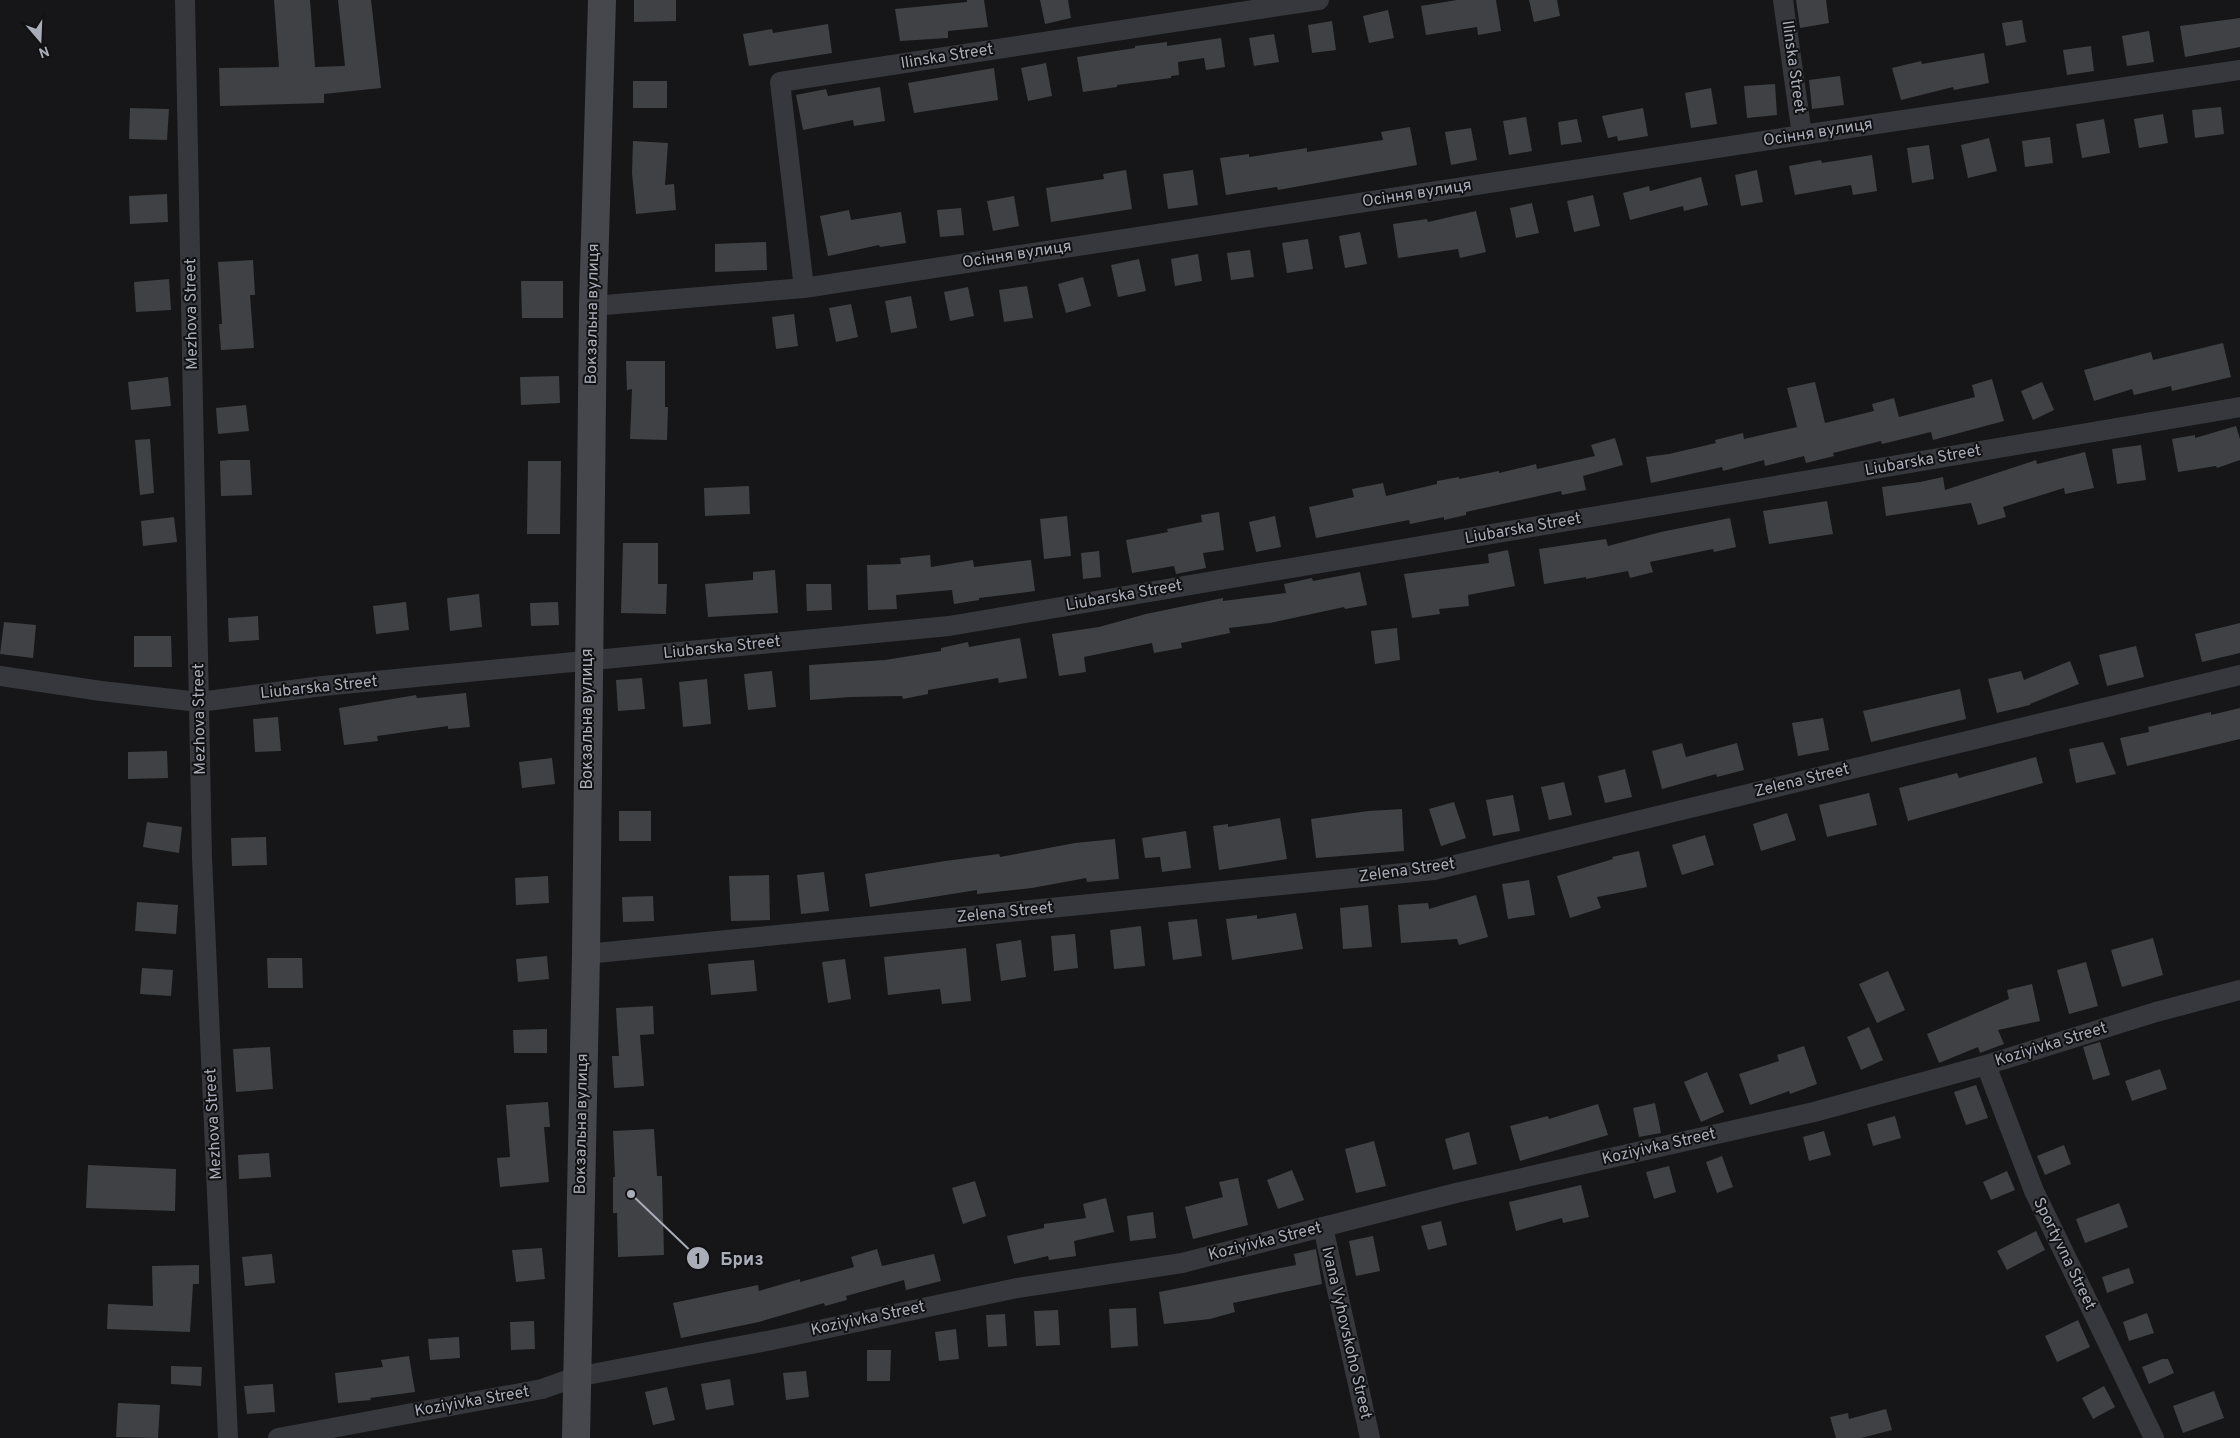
<svg xmlns="http://www.w3.org/2000/svg" width="2240" height="1438" viewBox="0 0 2240 1438" font-family="Overpass,sans-serif">
<style>
.building{fill:#404145}
.lines{fill:none;stroke-linecap:round;stroke-linejoin:round}
.street{stroke:#37383d;stroke-width:20}
.secondary{stroke:#45474d;stroke-width:28}
.labels{text-anchor:middle;dominant-baseline:central;stroke-width:4;stroke-linejoin:round;paint-order:stroke}
.street-label{font-size:16px;fill:#a8adb8;stroke:#111113}
.leader{fill:none;stroke:#a8adb8;stroke-width:2}
.callout-dot{fill:#a8adb8;stroke:#111113;stroke-width:2}
.mark-label{font-size:15px;text-anchor:middle;font-weight:bold;fill:#111}
.callout-label{font-size:18px;text-anchor:middle;font-weight:bold;fill:#a8adb8;stroke:#111113;stroke-width:4;stroke-linejoin:round;paint-order:stroke}
</style>
<rect width="100%" height="100%" fill="#161618"/>
<path class="building" d="M274,0H310L315,67L345,66L338,0H371L381,88L324,94V103L220,106L219,68L279,67Z
M634,0H676V21L634,22Z
M967,0H984L988,27L948,31V38L900,41L895,9L967,2Z
M1040,0H1068L1071,18L1045,24Z
M1457,0H1496L1501,31L1478,35L1477,27L1426,35L1421,6Z
M1529,0H1557L1560,16L1534,22Z
M1796,0H1826L1829,23L1800,28Z
M1388,10L1394,38L1369,43L1363,16Z
M2240,18V47L2185,57L2180,26Z
M2022,20L2026,42L2006,46L2002,23Z
M1332,21L1336,50L1312,53L1308,25Z
M828,24L832,53L749,66L743,34L772,29L773,33Z
M2149,31L2154,62L2127,66L2122,36Z
M1274,34L1279,62L1254,66L1249,38Z
M1221,38L1225,67L1206,70L1204,58L1178,62L1179,75L1171,76V78L1117,85V87L1083,92L1077,57L1135,48V46L1167,42V46Z
M2091,46L2094,71L2067,75L2063,50Z
M1984,53L1989,83L1954,90L1953,87L1901,100L1892,68L1921,61L1922,64Z
M1046,63L1052,96L1028,101L1021,68Z
M994,68L998,100L914,113L908,83Z
M1840,76L1844,105L1812,109L1809,80Z
M633,81H667V108H633Z
M1775,84L1777,115L1747,118L1744,86Z
M880,87L885,121L854,126L853,120L803,130L796,95L826,89L828,96Z
M1711,88L1717,124L1691,128L1685,93Z
M2221,107L2224,134L2195,138L2192,110Z
M130,108L169,109L167,140L129,139Z
M1643,108L1648,136L1618,141L1617,136L1608,138L1602,116Z
M2163,114L2168,143L2139,148L2134,119Z
M1526,117L1532,151L1509,155L1503,121Z
M1577,119L1582,142L1561,145L1558,122Z
M2104,119L2110,153L2082,158L2076,124Z
M1410,127L1417,165L1278,190L1277,187L1226,195L1220,158L1249,154V157L1307,148V152L1383,140L1381,132Z
M1471,128L1477,160L1451,165L1445,132Z
M2050,137L2053,163L2025,167L2022,141Z
M1989,138L1997,171L1968,178L1961,145Z
M633,141L668,143L665,185L674,184L676,210L636,214L632,173Z
M1929,145L1934,179L1912,183L1907,148Z
M1872,155L1877,191L1853,195L1851,185L1795,195L1789,166L1821,160L1822,163Z
M1126,170L1132,209L1051,222L1046,188L1104,179L1103,174Z
M1193,170L1198,205L1168,209L1163,174Z
M1757,170L1763,202L1741,206L1735,175Z
M1701,177L1708,205L1684,211L1683,206L1630,220L1623,193L1649,186L1650,191Z
M167,194L168,222L130,224L129,196Z
M1593,195L1600,226L1574,232L1567,201Z
M1014,196L1019,226L993,231L987,201Z
M1532,203L1539,233L1516,238L1510,208Z
M961,208L964,235L940,237L937,210Z
M849,210L851,220L901,212L906,243L880,247L879,245L828,256L820,216Z
M1476,211L1486,252L1460,258L1458,249L1398,258L1393,224L1427,219L1428,222Z
M1360,232L1367,264L1345,268L1339,236Z
M1308,239L1313,269L1287,273L1282,243Z
M766,242L767,270L715,272V244Z
M1250,250L1254,277L1231,280L1227,253Z
M1198,254L1202,281L1175,286L1171,259Z
M1139,259L1146,291L1118,297L1111,265Z
M253,260L255,295H250L254,348L221,350L219,324H222L218,262Z
M1083,277L1091,306L1066,313L1058,284Z
M169,279L171,310L136,312L134,282Z
M521,281H563V318H522Z
M1027,286L1033,318L1004,322L999,290Z
M968,287L974,316L950,321L944,292Z
M911,296L917,328L891,333L885,301Z
M851,304L858,337L836,342L829,308Z
M794,314L798,346L776,349L772,317Z
M2223,343L2231,377L2172,391L2171,386L2134,395L2132,389L2094,401L2084,370L2151,352L2153,360Z
M626,361H665V407H668L667,440L630,439L632,389L627,390Z
M559,376L560,403L521,405L520,377Z
M168,377L171,406L131,410L128,382Z
M1992,379L2004,421L1933,440L1931,432L1882,444L1881,441L1833,453L1834,456L1806,463L1804,456L1765,466L1764,460L1723,471L1722,467L1651,483L1646,457L1669,454L1716,443L1715,440L1743,433L1744,439L1797,427L1787,388L1815,382L1825,423L1874,411L1872,404L1894,398L1899,417L1975,397L1972,385Z
M2042,382L2054,410L2033,420L2021,391Z
M246,405L249,431L218,434L216,408Z
M2236,426L2240,439V460L2217,468L2216,466L2178,472L2172,439L2195,435V438Z
M1615,438L1623,465L1583,476L1586,490L1562,495L1561,491L1525,499L1466,512V515L1444,520V517L1410,524L1409,520L1316,538L1309,507L1354,497L1352,489L1383,483L1386,496L1437,484V481L1459,477V479L1499,471V473L1536,464L1537,469L1595,456L1591,445Z
M150,439L154,493L140,495L135,440Z
M2141,445L2146,480L2117,484L2112,449Z
M2085,452L2094,488L2065,494L2064,488L2003,507L2006,517L1978,525L1971,503L1886,516L1882,487L1920,482L1943,477L1945,490L2036,460L2037,464Z
M229,460H250L252,495L221,496L220,461Z
M528,461H561L560,534H527Z
M749,486L750,514L705,516L704,488Z
M1827,501L1833,534L1769,544L1763,511Z
M1219,512L1224,550L1203,553L1206,568L1176,574L1174,566L1132,573L1126,540L1168,532L1167,529L1202,522L1201,515Z
M1067,516L1071,556L1044,559L1040,519Z
M1275,516L1281,547L1256,552L1249,522Z
M174,517L177,542L143,546L141,521Z
M1730,518L1736,547L1714,552L1713,549L1650,562L1653,572L1630,578L1628,571L1586,579V577L1544,584L1539,549L1606,539L1608,546L1661,532Z
M623,543H658V584H667L666,614L621,613Z
M1508,550L1515,586L1468,595L1469,606L1439,609L1440,614L1412,618L1404,574L1489,563L1488,554Z
M1099,551L1101,577L1083,579L1081,553Z
M930,555L931,567L973,560L974,567L1031,560L1035,591L979,598V600L954,604L952,590L896,595L897,609L868,610L867,565L901,564L900,558Z
M775,570L778,613L708,617L705,584L753,580V572Z
M1360,572L1367,605L1345,609L1344,607L1270,623L1229,628L1230,633L1181,643L1182,648L1154,653L1152,643L1084,657L1086,672L1059,676L1052,634L1099,627L1146,614L1223,598V601L1286,593L1284,584L1312,578L1313,581Z
M806,584H831L832,610L807,611Z
M479,594L482,627L450,631L447,598Z
M406,602L409,630L376,634L373,606Z
M558,602L559,625L531,626L530,603Z
M258,616L259,640L229,642L228,618Z
M4,622L36,625L33,658L0,654Z
M2240,623V653L2202,662L2195,634Z
M1397,628L1400,660L1375,664L1371,631Z
M134,636H171L172,667H134Z
M1020,638L1027,678L999,683L998,678L928,690V694L903,699L902,696L851,697L810,700L809,665L885,660L941,651V648L968,642L969,647Z
M2136,646L2144,677L2107,686L2099,655Z
M2070,661L2079,684L2030,704V705L1997,713L1988,679L2021,671L2024,680Z
M772,671L776,707L748,710L744,674Z
M642,678L645,709L618,711L616,680Z
M707,679L711,724L683,727L679,682Z
M1960,689L1966,719L1871,742L1863,711Z
M466,693L470,727L448,729V726L377,736L378,741L344,745L339,708L416,695L417,698Z
M2240,708V739L2127,766L2120,738L2149,732L2148,727L2211,712V715Z
M278,717L281,751L255,752L253,719Z
M1823,718L1829,750L1798,756L1792,723Z
M2103,742L2116,774L2076,783L2069,749Z
M1682,743L1686,757L1737,743L1744,770L1717,777L1716,774L1662,789L1652,751Z
M167,751L168,778L128,779V752Z
M2036,757L2043,783L1908,821L1899,788L1957,773L1959,778Z
M552,758L555,784L522,788L519,762Z
M1625,769L1632,797L1605,803L1598,776Z
M1564,782L1572,815L1549,820L1541,787Z
M1869,793L1877,825L1827,837L1819,805Z
M1513,795L1520,831L1493,836L1486,800Z
M1454,802L1466,838L1441,846L1429,809Z
M1402,809L1404,851L1316,858L1311,819L1368,811Z
M619,811H651V841H619Z
M1787,813L1796,840L1761,851L1753,824Z
M1280,818L1287,859L1219,870L1213,826L1228,824V827Z
M147,822L182,827L179,853L143,847Z
M1186,831L1191,868L1162,872L1160,857L1145,858L1142,838Z
M1705,835L1714,865L1682,875L1672,845Z
M266,837L267,865L232,866L231,838Z
M1115,839L1119,879L1087,882L1086,878L1032,888L977,894V890L870,907L865,874L945,861L999,854L1000,857L1075,843Z
M1639,851L1647,887L1597,897L1601,908L1570,918L1557,876L1613,859L1612,857Z
M824,872L829,911L801,914L797,875Z
M769,875L770,920L731,921L729,876Z
M548,876L549,903L516,905L515,878Z
M1529,880L1535,915L1508,919L1502,884Z
M1476,895L1488,937L1459,945L1457,939L1401,943L1398,905L1428,903L1429,909Z
M653,896L654,921L623,922L622,897Z
M137,902L178,905L176,934L135,931Z
M1368,905L1372,947L1343,949L1340,908Z
M1296,913L1303,949L1232,960L1226,919L1257,915V919Z
M1197,919L1202,956L1173,960L1168,922Z
M1141,926L1145,966L1114,969L1110,930Z
M1075,934L1078,968L1054,971L1051,936Z
M2153,938L2163,975L2122,987L2111,950Z
M1021,940L1026,977L1001,981L996,944Z
M966,948L971,1001L942,1004L940,989L888,995L884,957Z
M547,956L549,979L518,982L516,959Z
M267,958H302L303,988H268Z
M845,959L851,999L828,1003L822,962Z
M754,960L757,991L711,995L708,964Z
M2086,962L2098,1006L2069,1014L2057,970Z
M142,968L173,970L171,996L140,994Z
M1888,971L1905,1010L1877,1023L1859,984Z
M2032,984L2040,1021L1998,1030L2004,1044L1980,1053L1978,1047L1939,1063L1927,1034L2009,999L2007,990Z
M653,1006L654,1034L640,1035L644,1086L614,1088L612,1056H619L616,1008Z
M1869,1027L1883,1060L1861,1070L1847,1037Z
M547,1029V1053H514L513,1030Z
M2100,1042L2110,1075L2093,1080L2083,1047Z
M1804,1046L1817,1084L1790,1094L1789,1091L1750,1105L1739,1074L1779,1061L1777,1055Z
M270,1047L273,1089L236,1092L233,1049Z
M2160,1069L2167,1089L2132,1101L2125,1081Z
M1707,1072L1724,1112L1701,1122L1684,1082Z
M1976,1085L1988,1118L1966,1125L1954,1092Z
M548,1102L550,1127H544L549,1182L500,1187L497,1158L510,1157L506,1105Z
M1655,1103L1661,1133L1639,1137L1633,1108Z
M1598,1104L1608,1135L1520,1161L1510,1126L1548,1116L1549,1119Z
M1895,1116L1901,1138L1873,1146L1867,1124Z
M654,1129L657,1176H662L664,1255L618,1257L617,1213H613V1177H615L613,1131Z
M1824,1131L1831,1155L1809,1161L1803,1137Z
M1469,1132L1477,1164L1453,1170L1445,1139Z
M1374,1141L1386,1186L1356,1193L1345,1149Z
M2064,1145L2071,1164L2045,1175L2037,1156Z
M269,1153L271,1177L239,1179L238,1155Z
M1722,1156L1733,1187L1717,1193L1706,1162Z
M88,1165L176,1169L175,1211L86,1208Z
M1669,1166L1676,1192L1654,1199L1646,1172Z
M1292,1170L1304,1200L1278,1209L1267,1180Z
M2007,1171L2015,1190L1991,1200L1983,1182Z
M1238,1178L1248,1225L1193,1239L1185,1207L1223,1197L1219,1182Z
M975,1181L986,1216L963,1224L952,1188Z
M1581,1185L1589,1217L1563,1223L1562,1218L1516,1231L1509,1202Z
M1106,1198L1114,1232L1074,1241L1076,1256L1049,1260L1048,1256L1014,1264L1007,1236L1044,1228V1224L1086,1218L1083,1204Z
M2119,1203L2128,1227L2085,1243L2076,1219Z
M1153,1212L1156,1238L1130,1241L1127,1216Z
M1441,1221L1447,1245L1428,1250L1421,1226Z
M2036,1231L2045,1250L2007,1270L1997,1251Z
M1373,1236L1380,1271L1356,1276L1349,1241Z
M542,1248L545,1279L516,1282L512,1250Z
M877,1249L882,1266L934,1254L941,1281L906,1290L904,1280L846,1296L847,1300L825,1306L824,1303L759,1322L681,1338L673,1303L758,1285L759,1291L800,1279V1282L854,1267L851,1257Z
M1316,1249L1322,1284L1233,1303L1235,1312L1210,1319L1164,1324L1159,1292L1296,1265L1294,1254Z
M272,1254L275,1283L245,1286L242,1257Z
M199,1265V1284H193L190,1332L107,1329L108,1304L153,1306L152,1266Z
M2129,1268L2134,1283L2107,1293L2102,1277Z
M1136,1308L1138,1346L1111,1348L1109,1309Z
M1058,1310L1060,1345L1036,1346L1034,1311Z
M2147,1313L2154,1333L2129,1341L2123,1322Z
M1005,1314L1007,1346L988,1347L986,1315Z
M2078,1320L2090,1347L2057,1362L2045,1336Z
M534,1321L535,1349L511,1350L510,1322Z
M956,1329L959,1359L939,1361L935,1332Z
M459,1337L460,1358L430,1360L428,1339Z
M867,1350H891L890,1381H867Z
M409,1356L415,1392L370,1398L371,1400L338,1403L335,1373L383,1367L381,1360Z
M2162,1359H2168L2174,1373L2149,1384L2142,1367Z
M171,1366L202,1367L201,1386L171,1384Z
M806,1371L809,1397L786,1400L783,1373Z
M730,1379L734,1405L706,1410L701,1384Z
M273,1384L275,1412L247,1414L244,1386Z
M2104,1386L2115,1407L2093,1419L2082,1398Z
M667,1387L675,1420L653,1425L645,1392Z
M2214,1391L2224,1418L2183,1433L2173,1406Z
M118,1403L160,1405L158,1438L116,1437Z
M1886,1409L1892,1430L1861,1438H1836L1830,1417L1848,1413L1849,1419Z"/>
<g class="lines">
<path class="street" d="M185,0L202,858L228,1438
M1783,0L1802,135
M804,288L780,82L1319,0
M593,306L804,288L1802,135L2240,70
M0,676L101,691L199,702L323,686L949,626L2240,407
M586,954L1434,870L2240,675
M1986,1065L2034,1191L2154,1438
M1323,1227L1370,1438
M278,1438L542,1389L576,1377L772,1340L1017,1288L1182,1263L1456,1193L1814,1112L1986,1065L2156,1012L2240,990"/>
<path class="secondary" d="M576,1438L586,954L593,306L602,0"/>
</g>
<g class="labels">
<g class="street-label">
<text transform="translate(947 57) rotate(-9)">Ilinska Street</text>
<text transform="translate(1793 67) rotate(82)">Ilinska Street</text>
<text transform="translate(1818 133) rotate(-9)">Осіння вулиця</text>
<text transform="translate(1417 194) rotate(-9)">Осіння вулиця</text>
<text transform="translate(1017 255) rotate(-9)">Осіння вулиця</text>
<text transform="translate(192 314) rotate(-91)">Mezhova Street</text>
<text transform="translate(593 314) rotate(-89)">Вокзальна вулиця</text>
<text transform="translate(1923 461) rotate(-10)">Liubarska Street</text>
<text transform="translate(1523 529) rotate(-10)">Liubarska Street</text>
<text transform="translate(1124 596) rotate(-10)">Liubarska Street</text>
<text transform="translate(722 648) rotate(-6)">Liubarska Street</text>
<text transform="translate(319 688) rotate(-6)">Liubarska Street</text>
<text transform="translate(200 719) rotate(-91)">Mezhova Street</text>
<text transform="translate(588 719) rotate(-90)">Вокзальна вулиця</text>
<text transform="translate(1802 781) rotate(-14)">Zelena Street</text>
<text transform="translate(1407 871) rotate(-8)">Zelena Street</text>
<text transform="translate(1005 913) rotate(-6)">Zelena Street</text>
<text transform="translate(2051 1045) rotate(-17)">Koziyivka Street</text>
<text transform="translate(214 1124) rotate(-93)">Mezhova Street</text>
<text transform="translate(582 1124) rotate(-89)">Вокзальна вулиця</text>
<text transform="translate(1659 1147) rotate(-13)">Koziyivka Street</text>
<text transform="translate(1265 1242) rotate(-14)">Koziyivka Street</text>
<text transform="translate(2064 1254) rotate(64)">Sportyvna Street</text>
<text transform="translate(868 1319) rotate(-12)">Koziyivka Street</text>
<text transform="translate(1346 1333) rotate(77)">Ivana Vyhovskoho Street</text>
<text transform="translate(472 1402) rotate(-10)">Koziyivka Street</text>
</g>
</g>
<path class="leader" d="M631 1194L698 1258"/>
<g class="callout-dot">
<circle cx="631" cy="1194" r="5"/>
<circle cx="698" cy="1258" r="12"/>
</g>
<g class="mark-label">
<text x="698" y="1264">1</text>
</g>
<g class="callout-label">
<text x="742" y="1265">Бриз</text>
</g>
<g transform="translate(40 40) rotate(161)" stroke="#111113" stroke-width="4" paint-order="stroke">
<path d="M0-4L9 19L0 12L-9 19Z" fill="#a8adb8"/>
<text y="-8" font-size="14" font-weight="bold" text-anchor="middle" fill="#a8adb8">N</text>
</g>
</svg>
